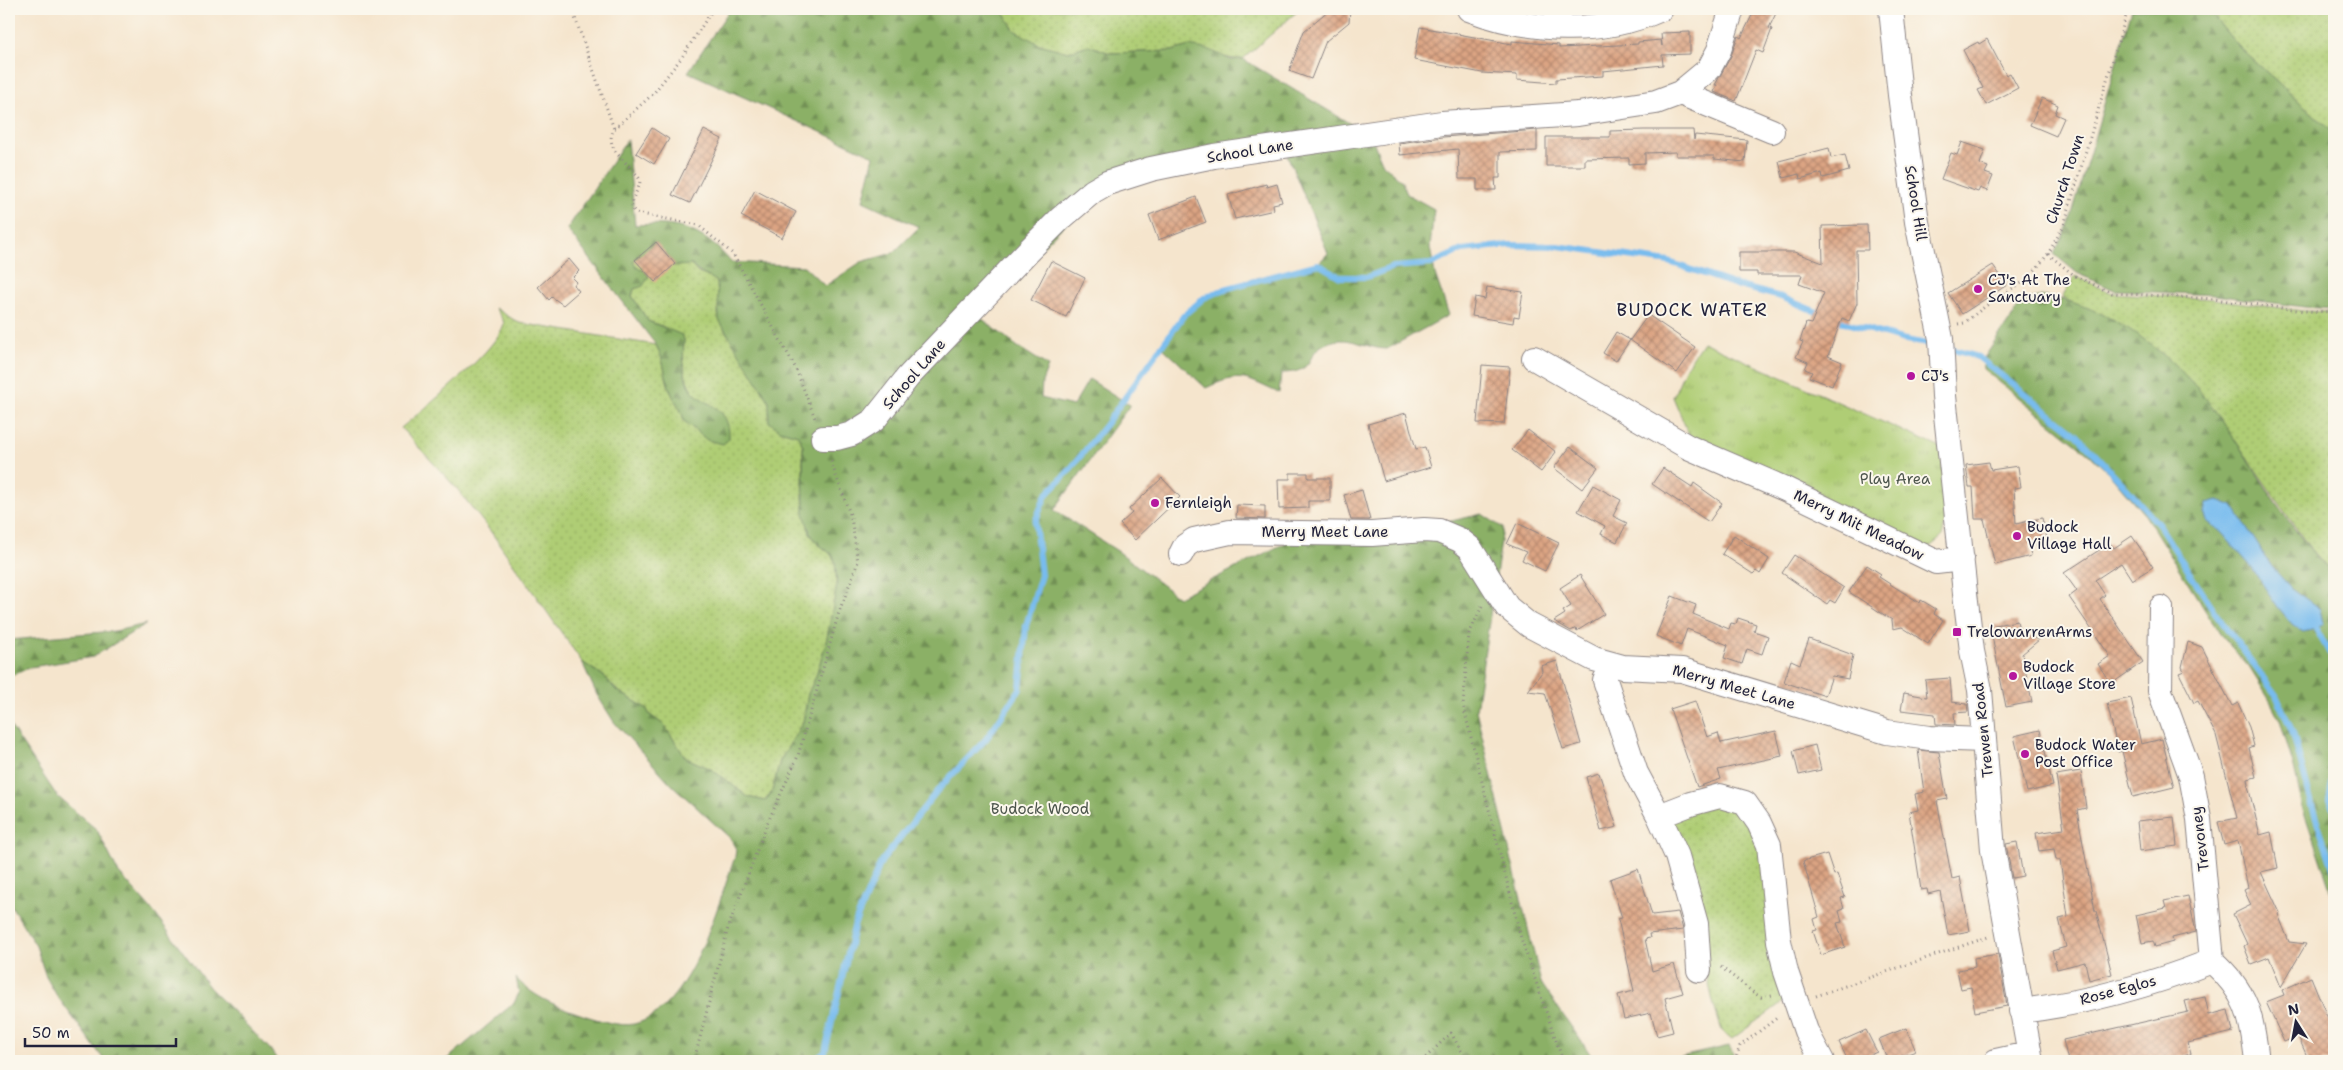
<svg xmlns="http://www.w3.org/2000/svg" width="2343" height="1070" viewBox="0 0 2343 1070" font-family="'Shantell Sans',sans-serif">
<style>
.grass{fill:url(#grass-dots);stroke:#687858}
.forest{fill:url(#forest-firs);stroke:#566950}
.park{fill:url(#park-tufts);stroke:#687858}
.water{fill:#78bcee;stroke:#4d6f94}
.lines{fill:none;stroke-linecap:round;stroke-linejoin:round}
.stream{stroke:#78bcee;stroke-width:6}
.building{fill:url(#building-cross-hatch)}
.minor-casing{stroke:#8c8484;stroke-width:26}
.path{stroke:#8c8484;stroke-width:3;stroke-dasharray:1 4;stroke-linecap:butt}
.minor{stroke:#fff;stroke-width:24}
.poi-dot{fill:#b5179e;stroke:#fbf7ec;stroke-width:2}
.labels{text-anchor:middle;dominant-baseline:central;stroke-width:4;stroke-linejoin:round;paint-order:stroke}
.street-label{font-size:15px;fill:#22223b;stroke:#fbf7ec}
.poi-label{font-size:15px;fill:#22223b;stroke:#fbf7ec;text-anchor:start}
.park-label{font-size:15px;fill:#4c554c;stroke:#fbf7ec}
.quarter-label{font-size:18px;letter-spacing:1px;fill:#22223b;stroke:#fbf7ec}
</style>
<defs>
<pattern id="grass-dots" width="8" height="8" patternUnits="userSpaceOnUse" patternTransform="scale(1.25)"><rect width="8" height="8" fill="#afcd74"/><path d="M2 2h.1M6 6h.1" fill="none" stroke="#96b065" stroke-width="1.8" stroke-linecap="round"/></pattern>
<pattern id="forest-firs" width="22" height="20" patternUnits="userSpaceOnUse" patternTransform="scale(1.25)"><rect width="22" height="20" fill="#8bb066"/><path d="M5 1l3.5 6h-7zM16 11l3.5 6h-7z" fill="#718f55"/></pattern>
<pattern id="park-tufts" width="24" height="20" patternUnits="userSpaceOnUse" patternTransform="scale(1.25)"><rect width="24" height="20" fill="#afcd74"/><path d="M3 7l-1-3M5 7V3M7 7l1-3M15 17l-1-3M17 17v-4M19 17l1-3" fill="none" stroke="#96b065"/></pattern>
<pattern id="building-cross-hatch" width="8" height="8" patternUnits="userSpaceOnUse" patternTransform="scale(1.25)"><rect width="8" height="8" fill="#dca483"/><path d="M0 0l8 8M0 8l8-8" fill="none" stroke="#b2856c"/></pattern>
</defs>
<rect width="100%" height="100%" fill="#fbf7ec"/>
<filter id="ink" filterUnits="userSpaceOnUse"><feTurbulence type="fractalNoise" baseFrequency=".02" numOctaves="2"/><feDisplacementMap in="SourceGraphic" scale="10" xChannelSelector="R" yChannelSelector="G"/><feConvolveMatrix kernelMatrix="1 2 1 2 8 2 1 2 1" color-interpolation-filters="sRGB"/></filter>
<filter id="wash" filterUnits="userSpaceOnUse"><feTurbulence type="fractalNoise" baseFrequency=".0096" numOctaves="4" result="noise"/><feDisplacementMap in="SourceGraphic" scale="20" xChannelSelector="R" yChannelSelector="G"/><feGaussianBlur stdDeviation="1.12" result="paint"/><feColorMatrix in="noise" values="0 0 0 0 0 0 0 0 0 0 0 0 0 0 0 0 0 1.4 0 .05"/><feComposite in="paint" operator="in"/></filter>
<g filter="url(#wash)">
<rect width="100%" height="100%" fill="#f5e5cd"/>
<path class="grass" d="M1002,9H1300L1243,59C1217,61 1200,41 1172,51L1110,53L1088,45L1068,52L1048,47L1029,40L1014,30Z
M2207,9H2334V133L2239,47Z
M656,242L677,266L687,264L692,266L698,273L712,278L717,282L719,293L718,314L725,331L734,342L765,392L769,401L771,412L780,430L798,435L803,446V499L817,543L830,553L835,561L837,585L826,643L816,676L808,694L803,722L780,761L772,792L765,801L748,797L711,769L686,758L664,725L650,715L646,708L616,690L605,677L582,662L491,532L458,490L401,428C424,409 496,351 504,324L503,320L495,308L519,323L656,345C665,361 664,376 671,392C676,405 681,406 684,421L708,440L724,418C717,408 710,404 700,398C682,386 683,359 684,339L664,327L648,321L632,296L634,289L645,282L649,276L640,270L633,262Z
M2075,276L2112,293L2214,299L2304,311L2334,312V575L2307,544L2215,411L2190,382L2143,339L2106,317L2062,298Z
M1721,799L1757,825L1791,996L1732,1039L1722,1031L1714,1006L1670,815Z"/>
<path class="forest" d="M730,9H1002L1014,30L1039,44L1068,52L1088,45L1110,53L1172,51L1189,46L1210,50L1231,60L1243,59L1359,129L1118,171L976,314L1018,347L1048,366L1042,382L1041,398L1073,406L1089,379L1130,405L1054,510L1119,552L1178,597L1315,528L1438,524L1482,514L1503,528L1476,710L1541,983L1595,1061H445L514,1003L519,993L516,978C535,999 560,1007 586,1016C599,1020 620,1027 634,1024C690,1011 718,904 735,857L736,849L729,837L672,785L614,722L597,695L582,662L605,677L616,690L646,708L650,715L664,725L686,758L711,769L748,797L765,801L772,792L780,761L803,722L808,694L816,676L826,643L837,585L835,561L830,553L817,543L810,533L804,513L803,446L798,435L780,430L769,422V401L719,320L717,282C709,275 698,275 692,265L673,266L656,242L633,262L640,270L643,269L649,276L643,286L634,289L632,296L648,321L682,335L684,339C683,353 682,373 689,386C701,407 731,403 729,439L723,444L707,440L684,421C681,406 676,405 671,392C664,376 665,361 656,345L567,229L627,140L635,225C678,222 703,229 731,262L804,266L825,286L861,262L893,253L919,227L863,201L874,156L688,72Z
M2132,9H2207L2239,47L2334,133V309L2304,307L2214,295L2114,290L2077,273L2054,254L2069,224Z
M1372,139L1383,164L1401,180L1407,194L1434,209L1430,248L1435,274L1449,315L1387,349C1367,349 1350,335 1330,342C1302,351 1320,373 1281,373L1279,393C1247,379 1242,371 1206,388L1161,346C1169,336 1175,325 1184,315C1213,283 1277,273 1318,264L1328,253L1286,152Z
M2041,296C2109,303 2178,358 2216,412C2247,456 2273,502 2306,544C2315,555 2325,565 2334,575V901L2303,809L2294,768L2280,720L2269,699L2249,667L2220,634L2145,515L2109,473L2088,453L1983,369L1984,358L2021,303Z
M146,624L93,657L31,667L9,677V640L115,631Z
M9,724L57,796L97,830L118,872L156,915L209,987L270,1049L278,1061H105L57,996L46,977L36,946L9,902Z
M1729,1046L1737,1061H1663Z"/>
<path class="park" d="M1703,342L1941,448L1947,515L1942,537L1927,549L1691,440L1673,397L1686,367Z"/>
<path class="water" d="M2218,500L2233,506L2272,567L2291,588L2320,609L2323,623L2316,629L2303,632L2292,624L2278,607L2249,564L2221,532L2208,521L2205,513L2207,503Z"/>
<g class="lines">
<path class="stream" d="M1833,319L1901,339L1937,346
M1947,348L1978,357L2077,435L2122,483L2159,525L2214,611L2276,695L2293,733L2313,809L2334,871
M2316,629L2334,661
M2334,772L2329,800L2334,809
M814,1061L825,1052L855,923L881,862L937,791L986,739L1020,689L1026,626L1041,575L1035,522L1046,495L1068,472L1106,424L1184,315L1204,298L1225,289L1318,264L1340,277H1367L1393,267L1431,264L1462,250L1510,245L1558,246L1669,262L1739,286L1781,297L1824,315"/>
</g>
<g id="blocks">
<path class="building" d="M1330,9H1350L1349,22L1326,41L1311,79L1289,71L1304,31Z
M1755,9H1778L1769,28L1772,29L1763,53L1756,50L1736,101L1714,92L1717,85H1715L1731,56L1738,36L1741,38Z
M1420,27L1512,44V41L1559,45V48L1638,44V42L1661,40L1662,46L1661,33L1690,32V54L1662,55L1663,65L1603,71V76L1556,79V83L1517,80V75L1482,73L1414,60Z
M1987,39L2006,75L2010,73L2018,88L1986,105L1978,90L1983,88L1963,50L1978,42L1979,44Z
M2042,98L2058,105L2055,114L2064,118L2056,136L2030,125Z
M652,128L669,139L654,164L636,153Z
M704,130L722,139L690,203L672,195Z
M1537,130V151L1500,152V178H1495L1496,190H1477V179H1459L1458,149L1400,155L1399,143L1443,137Z
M1644,130H1693L1694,140L1695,135L1747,140L1745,162L1714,159V156H1676V152L1645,153V163L1629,164V158L1585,159V166H1546V137H1610V131Z
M1962,142L1985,150L1980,164L1988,167L1985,173L1993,176L1987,191L1980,188L1978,192L1941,179L1951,153L1957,155Z
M1829,148L1831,158L1845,155L1849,171L1823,178L1822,173L1800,179L1799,174L1783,178L1779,161Z
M1266,184L1267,187L1277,184L1282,202L1273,204L1274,210L1235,219L1228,195Z
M755,190L796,212L782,238L741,216Z
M1196,197L1206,222L1158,240L1149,215Z
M1867,225L1868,250H1856L1857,303L1849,321L1842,318L1828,356L1842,362L1832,386L1809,377L1812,372L1805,369L1808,362L1796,357L1803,342L1800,341L1806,323L1811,324L1824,293L1799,284L1802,275H1757V272H1739V252H1794L1823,263L1822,226Z
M656,242L675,264L655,282L635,260Z
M569,259L579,271L572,278L576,282L574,285L579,291L563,305L552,297L549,300L538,287Z
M1051,261L1085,278L1066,317L1031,300Z
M1993,265L2007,285L1962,314L1948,293Z
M1487,287L1523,292L1519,317L1514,316L1513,323L1472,316L1475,297L1485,299Z
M1648,315L1695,347L1677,373L1630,340Z
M1616,332L1630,340L1616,361L1603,353Z
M1482,365L1510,367L1504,424L1477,423Z
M1406,413L1416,449L1425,447L1431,467L1384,481L1368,424Z
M1528,430L1556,452L1541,472L1512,450Z
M1570,447L1598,468L1582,489L1554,468Z
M1989,462L1991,470L2018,466L2021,487L2014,488L2016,524L2042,518L2048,542L2029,546L2031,556L1995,565L1984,519H1975L1973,487H1969L1966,465Z
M1663,468L1692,487L1694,483L1722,503L1709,522L1652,484Z
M1290,473H1308V478H1330V501H1308V508L1279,509L1278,479H1290Z
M1162,478L1180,497L1135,540L1120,524L1132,513L1129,509Z
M1593,485L1621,500L1613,516L1627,523L1617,542L1601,534L1605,526L1578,511Z
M1362,490L1370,520H1351L1344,495Z
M1237,505L1265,506V519L1236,518Z
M1517,523L1559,543L1545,571L1522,560L1526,552L1507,544Z
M1734,535L1769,559L1760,574L1756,571L1753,574L1722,554Z
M2132,536L2153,567L2132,580L2121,563L2095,580L2105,595L2100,599L2143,662L2111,684L2098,664L2110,656L2069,597L2077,591L2064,573L2110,543L2114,548Z
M1794,555L1844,588L1835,603L1830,600L1827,604L1782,573Z
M1867,565L1881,574L1879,577L1920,603L1921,600L1936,609L1934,614L1943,620L1928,644L1902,627L1893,629L1892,620L1849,592Z
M1580,575L1604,614L1577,631L1576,628L1571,631L1554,621L1565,614L1563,611L1571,606L1560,588Z
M1672,596L1696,605L1693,614L1729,629L1731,623L1736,624L1738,618L1756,624L1754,631L1768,636L1762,654L1747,649L1742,664L1724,658L1728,645L1687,629L1681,646L1656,636Z
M2017,621L2020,633L2039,640L2022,654L2032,702L2006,707L1990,626Z
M1809,639L1853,655L1848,679L1832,676L1825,696L1784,682L1791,660L1800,664Z
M2188,642L2202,647L2232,706L2238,703L2249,727L2254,746L2249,748L2256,777L2248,779L2249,785L2248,786L2260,835L2271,832L2278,868L2261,872L2280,913L2278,914L2289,942L2306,944L2281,987L2269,957L2251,964L2244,946L2247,944L2233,914L2251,905L2244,890L2248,888L2238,841L2224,845L2218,822L2237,818L2216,735L2198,701L2194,703L2179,673L2184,671L2182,667Z
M1557,661L1581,744L1563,749L1545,693L1528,691L1542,672L1541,666Z
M1950,678L1952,702L1967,704L1968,712L1954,713L1955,725L1936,724L1935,714L1901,710L1904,693L1927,697L1925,680Z
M2131,698L2141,744L2162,739L2174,787L2133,797L2122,751L2118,752L2107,703Z
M1695,701L1707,737L1718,733L1721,743L1776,731L1782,756L1718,770L1721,779L1697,787L1670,709Z
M2040,730L2053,786L2027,792L2014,736Z
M1815,745L1821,770L1799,775L1793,751Z
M1918,750L1939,752L1947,799L1937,801L1952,879L1960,877L1970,931L1948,935L1940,891L1928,894L1927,889L1921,890L1909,812L1918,810L1915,794L1924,792Z
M2081,771L2086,808L2077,810L2095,911H2096L2112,974L2089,980L2085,962L2057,969L2052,951L2066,947L2059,919L2068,917L2060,860H2056L2054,849L2039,851L2036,833L2064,829L2056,775Z
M1599,773L1617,827L1601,831L1586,777Z
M2174,817L2177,846L2140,851L2137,821Z
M2017,842L2023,876L2012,878L2006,844Z
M1827,854L1834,875L1837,874L1845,897L1841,898L1844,909L1839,911L1842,922L1837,923L1845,947L1821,955L1813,931L1817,930L1814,919L1819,917L1803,861Z
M1638,869L1652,915L1678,912L1682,926L1683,930L1649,934L1650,938L1645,939L1652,971L1674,964L1683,993L1665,998L1673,1032L1657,1036L1651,1013L1624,1019L1618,995L1634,991L1618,919L1622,918L1610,879Z
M2188,896L2196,932L2172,938L2173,942L2155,947L2153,941L2142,943L2136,915L2166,908L2164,901Z
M1998,954L2007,1006L1975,1012L1971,987L1961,989L1957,970L1975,967L1974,958Z
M2311,977L2329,1021L2334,1020V1061H2309L2298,1036L2284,1042L2266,1002L2284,995L2282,990Z
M2205,997L2209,1015L2228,1010L2233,1032L2188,1043L2191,1054L2163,1061H2068L2063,1040L2188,1012L2185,1001Z
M1906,1028L1916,1051L1888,1061L1879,1039Z
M1866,1030L1877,1052L1856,1061H1848L1839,1042Z"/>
</g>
</g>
<g filter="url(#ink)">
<use href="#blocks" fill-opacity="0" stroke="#8c8484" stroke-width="1"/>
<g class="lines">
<g class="minor-casing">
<path id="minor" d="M1469,9C1529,32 1602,36 1661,9
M1891,9L1900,95L1917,222L1941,339L1944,396L1965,593L1972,651L1980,690L1993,850L2031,1061
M1680,93L1772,131
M1534,358L1688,447L1785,489L1936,562L1962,559
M823,438H837L852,434L874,420L908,377L1029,250L1060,219L1093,191L1107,183L1151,169L1214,156L1442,123L1578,114L1656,102L1680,93L1709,69L1719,50L1732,9
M1181,554L1185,546L1194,540L1230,532L1372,534L1424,530L1439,531L1460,540L1470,548L1507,607L1529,625L1594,659L1623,667L1682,670L1887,732L1929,738L1983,740
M2161,608L2160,691L2191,776L2199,819L2212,961C2247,992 2252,1016 2257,1061
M1605,680L1636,773L1659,816
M1699,970L1696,924L1677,856L1659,816L1690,804L1720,796L1745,803L1759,823L1769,845L1779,941L1786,972L1806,1031L1822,1061
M2021,1011C2086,1003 2151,985 2212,961
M1996,1061L2028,1054"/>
</g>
<path class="path" d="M572,9L614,129
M713,9L682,57L653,94L614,129C602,151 632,163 640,180C640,193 624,202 636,213L698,225L733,254L795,367L815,418
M2048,254L2075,276L2112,293L2214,299L2304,311L2334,312
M1958,324L1964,323L1996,298L2027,280L2048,254L2064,225L2128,9
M1482,606L1469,634L1463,705L1521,938L1563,1061
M1721,967L1754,993L1761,997L1772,995
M1816,996L1988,937
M694,1061L728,928L767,824L798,756L839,612L858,562L851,517L830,459
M1422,1061L1451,1033L1467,1061
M1735,1061L1740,1046L1778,1017"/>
<use href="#minor" class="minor"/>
</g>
</g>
<g class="poi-dot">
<circle cx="1978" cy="289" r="5"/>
<circle cx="1911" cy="376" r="5"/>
<circle cx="1155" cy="503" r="5"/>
<circle cx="2017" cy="536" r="5"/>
<rect x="1952" y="627" width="10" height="10" rx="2.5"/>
<circle cx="2013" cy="676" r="5"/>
<circle cx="2025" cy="754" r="5"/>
</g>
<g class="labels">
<g class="street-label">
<text transform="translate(1250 151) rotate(-9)">School Lane</text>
<text transform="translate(2065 179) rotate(-72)">Church Town</text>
<text transform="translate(1916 203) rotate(81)">School Hill</text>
<text transform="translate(914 374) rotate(-49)">School Lane</text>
<text transform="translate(1859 525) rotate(26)">Merry Mit Meadow</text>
<text x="1325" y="532">Merry Meet Lane</text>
<text transform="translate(1734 687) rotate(16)">Merry Meet Lane</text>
<text transform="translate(1983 730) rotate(-96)">Trewen Road</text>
<text transform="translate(2200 839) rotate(-97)">Trevoney</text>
<text transform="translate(2118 990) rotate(-15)">Rose Eglos</text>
</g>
<g class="poi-label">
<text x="1988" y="280">CJ's At The<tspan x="1988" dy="17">Sanctuary</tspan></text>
<text x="1921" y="376">CJ's</text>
<text x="1165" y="503">Fernleigh</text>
<text x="2027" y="527">Budock<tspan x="2027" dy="17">Village Hall</tspan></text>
<text x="1967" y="632">TrelowarrenArms</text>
<text x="2023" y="667">Budock<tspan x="2023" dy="17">Village Store</tspan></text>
<text x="2035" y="745">Budock Water<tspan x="2035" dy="17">Post Office</tspan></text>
</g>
<g class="park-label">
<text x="1895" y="479">Play Area</text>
<text x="1040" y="809">Budock Wood</text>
</g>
<g class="quarter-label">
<text x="1692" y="310">BUDOCK WATER</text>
</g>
</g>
<rect width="2343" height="1070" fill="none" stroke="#fbf7ec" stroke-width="30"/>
<g transform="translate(2296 1022) rotate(349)" stroke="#fbf7ec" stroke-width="4" paint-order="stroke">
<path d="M0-4L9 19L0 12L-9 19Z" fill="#22223b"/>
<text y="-8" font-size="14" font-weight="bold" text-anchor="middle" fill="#22223b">N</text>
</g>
<path d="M25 1038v8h151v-8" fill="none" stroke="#22223b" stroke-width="2.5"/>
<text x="32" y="1038" font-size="15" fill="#22223b" stroke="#fbf7ec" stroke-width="4" paint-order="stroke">50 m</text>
</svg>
